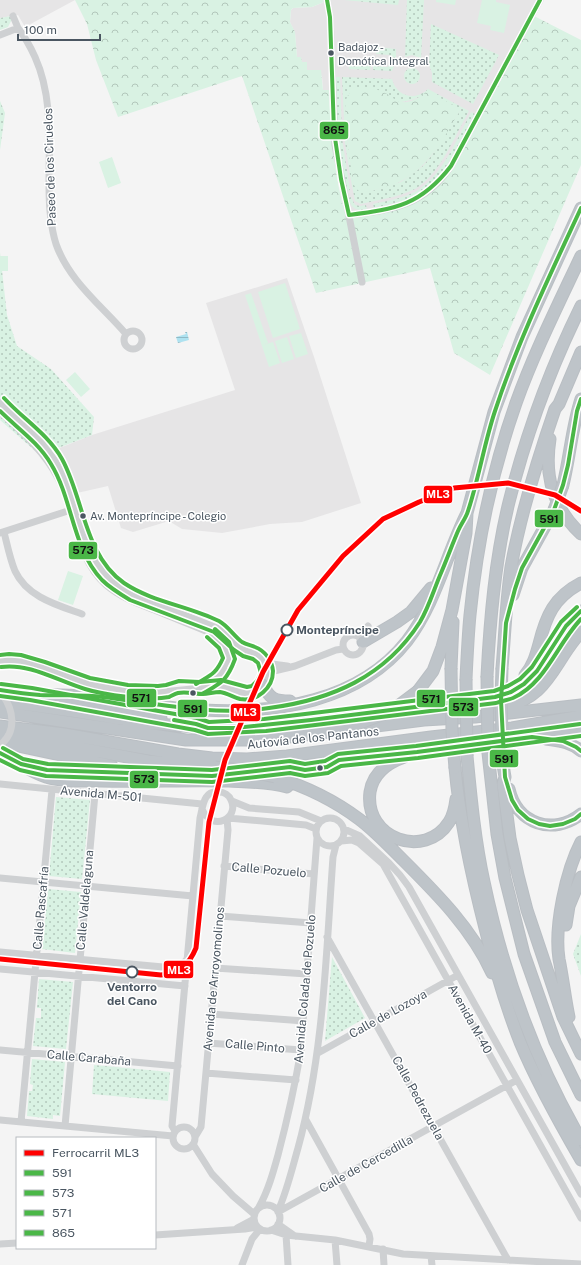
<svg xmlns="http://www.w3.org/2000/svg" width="581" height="1265" viewBox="0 0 581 1265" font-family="'Public Sans',sans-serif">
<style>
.education{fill:#e6e5e6}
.grass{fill:url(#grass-dots);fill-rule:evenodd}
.forest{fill:url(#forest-crowns)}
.pitch{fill:#d9f2e3}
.water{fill:url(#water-rules)}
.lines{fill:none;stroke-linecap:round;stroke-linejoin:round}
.highway-tunnel{stroke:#d2d4d7;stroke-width:11;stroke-dasharray:11 5.5;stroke-linecap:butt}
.highway-casing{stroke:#b9bec3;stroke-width:13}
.minor{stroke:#ced0d2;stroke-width:7}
.highway{stroke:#bec4c9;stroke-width:11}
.highway-bridge-casing{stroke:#b9bec3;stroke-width:13;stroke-linecap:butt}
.minor-bridge{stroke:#ced0d2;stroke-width:7}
.highway-bridge{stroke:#bec4c9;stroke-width:11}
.bus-1-casing{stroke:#fff;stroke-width:7}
.bus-2-casing{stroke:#fff;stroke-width:7}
.bus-3-casing{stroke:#fff;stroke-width:7}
.bus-4-casing{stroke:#fff;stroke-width:7}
.bus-1{stroke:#4ab747;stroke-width:4}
.bus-2{stroke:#4ab747;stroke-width:4}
.bus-3{stroke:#4ab747;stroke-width:4}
.bus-4{stroke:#4ab747;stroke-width:4}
.rail-1-casing{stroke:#fff;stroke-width:8}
.rail-1{stroke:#f00;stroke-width:5}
.bus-dot{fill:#4a5661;stroke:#fff;stroke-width:1.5}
.stop-dot{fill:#fff;stroke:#4a5661;stroke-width:2}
.labels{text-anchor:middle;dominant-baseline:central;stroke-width:3;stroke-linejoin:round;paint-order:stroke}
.bus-label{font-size:11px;fill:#4a5661;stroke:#fff;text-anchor:start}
.street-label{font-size:12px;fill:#4a5661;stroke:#fff}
.stop-label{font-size:12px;font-weight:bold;fill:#4a5661;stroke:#fff;text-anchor:start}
.line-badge{stroke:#fff;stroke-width:1.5}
.badge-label{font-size:11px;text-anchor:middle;font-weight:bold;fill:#fff}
.pale-badge-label{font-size:11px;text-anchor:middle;font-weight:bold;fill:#111}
</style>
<defs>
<pattern id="grass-dots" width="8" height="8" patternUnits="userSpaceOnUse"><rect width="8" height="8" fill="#d9f2e3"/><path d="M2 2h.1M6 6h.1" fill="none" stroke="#b2c7bb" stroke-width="1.8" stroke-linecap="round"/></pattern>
<pattern id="forest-crowns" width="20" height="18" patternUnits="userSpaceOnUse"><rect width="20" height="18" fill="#d9f2e3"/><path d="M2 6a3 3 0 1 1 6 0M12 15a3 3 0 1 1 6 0" fill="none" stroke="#b2c7bb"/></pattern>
<pattern id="water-rules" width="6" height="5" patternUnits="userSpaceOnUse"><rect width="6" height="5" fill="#aee2f0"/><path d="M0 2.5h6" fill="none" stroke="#90bac6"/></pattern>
</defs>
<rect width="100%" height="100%" fill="#f4f4f4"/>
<path class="education" d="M0,0H75L25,27L18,15L0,18Z
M323,0H544L443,181L372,215L346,220L336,171L331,137L329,90H323L322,76L307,70L297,57L295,33L290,22L291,10L293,8L312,7L324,2Z
M287,278L314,357L361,503L302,522L270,524L222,533L182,529L169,521L133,532L121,528L108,486L77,493L57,449L92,435L235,390L206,303Z"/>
<path class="grass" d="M344,0H399L398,5Z
M407,0H424L421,58L412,55L405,57Z
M11,16V21L8,27L0,30V18Z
M431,24L499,55L473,104L432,82V73L429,65Z
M377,47L396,49V63L392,71L373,70V66L388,67L389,65L391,63L389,59L390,55L376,54Z
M349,64L371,66L370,70L349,69Z
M404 76a8 8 0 1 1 16 0a8 8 0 1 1-16 0Z
M335,77H340L342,138L350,190L346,191L338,147Z
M342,77L392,79C396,96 415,102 428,89L469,111C455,135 440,175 415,189C398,197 379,200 361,204L355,201L350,175L345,142ZM423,95L461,109L432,155L423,166L401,182L371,191L354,185L347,141L345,107C365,105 408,105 423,95Z
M0,101L5,113L0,150Z
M471,112L475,114C461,140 449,174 424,191C409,201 391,204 374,208L373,204C387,201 402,198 415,192C442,177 457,139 471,112Z
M351,197L355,205L360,206L366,205L367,210C356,211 351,208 348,198Z
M0,252L7,315L17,346L51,369L94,417L92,435L40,455L0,420Z
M56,797L90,800L82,879L49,876Z
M48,889L81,892L75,953L42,949Z
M581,934V976L573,954Z
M332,957L365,1018L325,1041Z
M39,979L73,982L66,1049L33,1046L36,1018H41V1008H37Z
M32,1059L65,1062L60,1116L53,1115V1119L27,1116L29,1091H32L33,1085L30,1084Z
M94,1065L170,1072L168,1101L92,1094Z"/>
<path class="forest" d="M75,0H323L324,2L312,7L293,8L291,10L290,22L295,32L297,57H301L302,62H307V70H321L323,90H329C331,134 334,178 347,220L405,207L443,181L534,16L581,40V165L490,375L454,353L430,268L316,293L242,76L118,117L96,60L87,24Z
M359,88C367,88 374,88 381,91C387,93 392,98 398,101C408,105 420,98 427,91L461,109C445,135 430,167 401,181C393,186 384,187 375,190C366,193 359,195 354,185C351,167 341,112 347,97C348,94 351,92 352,89Z"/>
<path class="pitch" d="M436,0H456L455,5L436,2Z
M482,0H496V2L510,5L504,33L490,30L491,26L477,23Z
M112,157L121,183L108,188L99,162Z
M0,256H8V271H0Z
M285,283L300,329L273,338L258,292Z
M251,293L268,343L263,345L273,342L280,363L269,367L245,295Z
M301,333L308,354L296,358L289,336Z
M287,337L294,359L282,363L275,341Z
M75,372L90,389L81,397L66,380Z
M68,571L83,576L73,605L58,600Z"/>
<path class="water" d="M185,332H187L189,340L178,343L176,337L186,334Z"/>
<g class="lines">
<path class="highway-tunnel" d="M212,776L242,773"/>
<g class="highway-casing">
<path id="highway" d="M550,439C544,477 553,508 581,534
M563,485C570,456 572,426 581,399
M513,595L522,568L554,510
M363,642L397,622L411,612L431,588
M451,668L453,622
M502,668C505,634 506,600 511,567C521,512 537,461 555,409L559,404L581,352
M525,675C533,666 536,655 539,644C546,616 554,597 581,583
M487,676C490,618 495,559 509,502C526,434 550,369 581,306
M466,679C467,658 468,636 470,615C477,544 492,471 516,403C534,353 558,305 581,256
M263,684C269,699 275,701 290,701
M0,690L37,695
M418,691L433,671L442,647L452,610L466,533L467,513L494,412L522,337L581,208
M31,694C54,695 77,695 100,697C135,701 168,709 203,710C275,714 359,702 407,641C436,603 446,555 467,513
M65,700L161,718
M0,701L79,712L145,723L208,728L265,725L495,697L511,692L524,684L537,671L566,626L581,611
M500,708C550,698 552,664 581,632
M0,712L186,740H265L424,720L475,717L581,705
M0,726L64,734L178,754L212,758L247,759L287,756L431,737L512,728L581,716
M0,733L148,761L215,767
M546,739C559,741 571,742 581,751
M0,742L112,766
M0,753C16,760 29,772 46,777C63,782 83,781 101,781C144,782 186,780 229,781C249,782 268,782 287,787
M488,753L497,834L505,878L524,954L555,1042L581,1095
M467,756C471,798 475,841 484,882C503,972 535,1061 581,1140
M404,757C387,763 373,773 370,792C364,839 425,860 449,822C453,816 455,807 456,799
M503,765L505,777L503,784L510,838L518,875L527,910L563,1017L581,1054
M38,768L47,770L101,771L170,775
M455,768C460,823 472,878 486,932C495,969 506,1006 520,1042C537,1083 559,1122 581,1160
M271,770L392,754L417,752L581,730
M275,777C304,786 335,801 359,819C375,831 390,847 404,861C437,894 472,929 492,973
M509,789C517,824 553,836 581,814
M566,925L569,906L581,877
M569,1017C565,998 563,978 559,959C554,926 566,871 581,842"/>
</g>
<path class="minor" d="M327,0L330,17L331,39L335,145L362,282
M18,28C25,37 30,46 35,57C53,97 49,141 49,185C49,205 50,225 56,244C69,281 102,306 126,334
M0,35L18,28L13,16
M349,215C393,210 425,205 451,166L540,0
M124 340a9 9 0 1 1 18 0a9 9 0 1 1-18 0Z
M0,402L36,436L56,462L70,489L90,552L96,563L110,579L129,593L217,628L245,651
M0,412C22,432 44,451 58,478C76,512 75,557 106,585C121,598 139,604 157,611C176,619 195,626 213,634L224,645L229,658
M4,532C7,544 10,559 15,571C27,597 57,605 82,614
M0,533L74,509
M343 645a10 10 0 1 1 20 0a10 10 0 1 1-20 0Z
M360,637L368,626
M0,661C22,654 65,678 90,684C113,689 138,693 162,692C172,691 182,690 192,689C201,688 212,685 222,687C235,688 246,699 259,689C264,684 267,677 267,670C263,633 202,656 231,689
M264,661L272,664L287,666
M266,677L274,671L295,666L336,650L343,649
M205,686L218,678L224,670
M0,784L202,804
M232,801L249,808L299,812L321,821
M228,818L306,825L316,829
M316 832a14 14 0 1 1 28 0a14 14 0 1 1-28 0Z
M344,829L360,836L389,863L400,875L409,887L581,1194
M341,841L352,840L359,843L383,864L581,1218
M224,866L314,874
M0,878L193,896
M220,916L311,923
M327,937L508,1260
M0,952L174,968L183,964L187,959
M215,968L307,974
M0,969L185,986
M211,1014L304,1021
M208,1043L301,1050
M0,1050L178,1066
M318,1053L458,975
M206,1073L296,1080
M0,1120L173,1136
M306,1120L369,1234L370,1239L369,1246
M21,1122L52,790
M65,1126L95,794
M173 1138a11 11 0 1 1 22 0a11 11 0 1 1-22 0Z
M175,1131L172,1126L200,818C203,807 203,790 219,792C224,792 229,795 231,800C240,818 212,833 202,809
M195,1137L201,1127L228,830L227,819
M193,1144L212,1174L233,1196L254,1214
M254 1218a13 13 0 1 1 26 0a13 13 0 1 1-26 0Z
M259,1207C268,1191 273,1173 278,1155C287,1121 295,1085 301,1050L317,838
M278,1211C287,1191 292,1169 298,1148C324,1053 326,954 333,857L336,845
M278,1212L517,1080
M278,1224L295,1236
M237,1228L254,1219
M271,1230L286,1235L335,1240L403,1254L581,1264
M155,1235L245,1229L257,1227
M286,1235L288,1265
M335,1240L337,1265
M0,1244L17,1243
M383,1249L384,1265
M431,1256L432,1265
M242,1265L252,1239L260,1229"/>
<use href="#highway" class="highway"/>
<g class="highway-bridge-casing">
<path id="highway-bridge" d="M554,510L563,485
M451,668L452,731L455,768
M502,668L501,700L503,765
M487,676L488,753
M466,679L467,756
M357,724L390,712L418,691
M215,767L248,771L275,777"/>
</g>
<path class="minor-bridge" d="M0,745C17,732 14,710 2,694"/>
<use href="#highway-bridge" class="highway-bridge"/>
<g class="bus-1-casing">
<path id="bus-1" d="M581,399L577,411L568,465L563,485L554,510L522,568L515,589L506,623L501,700L505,777L512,800L518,810L528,819L539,824L550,826L563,824L575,819L581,814
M0,690C13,692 27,694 40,695C61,696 82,694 103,697C159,704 212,716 269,708C331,700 385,677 420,622C429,607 434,589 441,573C447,559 452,545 458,531C461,524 466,518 468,511C479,478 484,444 495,411C518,341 550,275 581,208
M174,720L196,724L208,728H235L311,720L495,697L511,692L524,684L537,671L566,626L581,611
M0,753L21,764L47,770L212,776L290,767L305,770L327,767L339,760L417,752L532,737L563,741L576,747L581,751"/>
</g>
<g class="bus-2-casing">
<path id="bus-2" d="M0,411C17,428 38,442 51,464C73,500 72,548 102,580C110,588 120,594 130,600L214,632L234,650L243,656L253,659L258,663L261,673L257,681L252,686L247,687L221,680L200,682L179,681L166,685L158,686L128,685L90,678L45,662L21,655L9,654L0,655
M202,694C221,683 227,681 235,659L229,642L215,629
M0,696L30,700L195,730L208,734L266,731L496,703C501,701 508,700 513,698C546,683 557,644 581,619
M0,760L20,770L46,776L212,782L290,773L305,776L328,773L341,766L418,758L581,736"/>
</g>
<g class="bus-3-casing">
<path id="bus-3" d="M1,667C30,663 58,681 85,689C104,695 149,701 169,697C172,696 174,694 178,693C186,691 195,694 203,694C208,694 214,692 220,692C227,693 233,697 240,699C257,702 273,688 273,671C272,660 265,651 255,647C251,645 247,645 242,642C234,636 228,626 219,621C189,606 152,602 124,583C84,555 84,499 62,459C48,434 23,419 4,398
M1,684L32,688L197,718L209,722L264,719L494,691L508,686L520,679L532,667L561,622L577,607
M196,684C211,675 216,674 223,658L219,648L207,637
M3,748L23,759L48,764L212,770L290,761L305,764L325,761L338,754L416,746L580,724"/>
</g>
<g class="bus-4-casing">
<path id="bus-4" d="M327,0L330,17L334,131L341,179L349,215C396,209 421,205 451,166L540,0"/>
</g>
<use href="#bus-1" class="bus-1"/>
<use href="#bus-2" class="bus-2"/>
<use href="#bus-3" class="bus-3"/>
<use href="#bus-4" class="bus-4"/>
<g class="rail-1-casing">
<path id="rail-1" d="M0,959L161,975C179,973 189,965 196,948L209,822L225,760L263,672L298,610L343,556L383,519L419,502L454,488L508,483L555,495L581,511"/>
</g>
<use href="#rail-1" class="rail-1"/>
</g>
<g class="bus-dot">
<circle cx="331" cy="53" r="3.5"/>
<circle cx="83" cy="516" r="3.5"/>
<circle cx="193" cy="693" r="3.5"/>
<circle cx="320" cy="768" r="3.5"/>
</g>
<g class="stop-dot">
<circle cx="287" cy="630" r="5.5"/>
<circle cx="132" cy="972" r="5.5"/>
</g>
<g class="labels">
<g class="bus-label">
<text x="338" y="47">Badajoz -<tspan x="338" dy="14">Domótica Integral</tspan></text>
<text x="90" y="516">Av. Montepríncipe - Colegio</text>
</g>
<g class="street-label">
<text transform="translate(50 167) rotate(-92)">Paseo de los Ciruelos</text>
<text transform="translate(313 738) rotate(-6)">Autovía de los Pantanos</text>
<text transform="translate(101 794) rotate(5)">Avenida M-501</text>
<text transform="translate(269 870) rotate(5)">Calle Pozuelo</text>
<text transform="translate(85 900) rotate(-85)">Calle Valdelaguna</text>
<text transform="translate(41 908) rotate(-85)">Calle Rascafría</text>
<text transform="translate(214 979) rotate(-85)">Avenida de Arroyomolinos</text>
<text transform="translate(305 989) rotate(-85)">Avenida Colada de Pozuelo</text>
<text transform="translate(388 1014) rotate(-29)">Calle de Lozoya</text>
<text transform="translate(470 1019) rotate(61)">Avenida M-40</text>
<text transform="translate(255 1046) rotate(5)">Calle Pinto</text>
<text transform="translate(89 1058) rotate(5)">Calle Carabaña</text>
<text transform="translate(418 1098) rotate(61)">Calle Pedrezuela</text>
<text transform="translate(366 1164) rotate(-29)">Calle de Cercedilla</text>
</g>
<g class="stop-label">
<text x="296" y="630">Montepríncipe</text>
<text x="132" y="987" text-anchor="middle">Ventorro<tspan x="132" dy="14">del Cano</tspan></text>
</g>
</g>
<g class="line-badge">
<rect x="319" y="121" width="30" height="19" rx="4" fill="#4ab747"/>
<rect x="423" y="485" width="30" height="19" rx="4" fill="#f00"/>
<rect x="534" y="509" width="30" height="19" rx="4" fill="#4ab747"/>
<rect x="68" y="541" width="30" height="19" rx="4" fill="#4ab747"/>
<rect x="126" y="688" width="31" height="20" rx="4" fill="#4ab747"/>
<rect x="416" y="689" width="30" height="19" rx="4" fill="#4ab747"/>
<rect x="448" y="697" width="31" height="20" rx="4" fill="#4ab747"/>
<rect x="177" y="699" width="31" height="19" rx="4" fill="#4ab747"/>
<rect x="230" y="703" width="31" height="19" rx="4" fill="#f00"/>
<rect x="489" y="749" width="30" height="19" rx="4" fill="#4ab747"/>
<rect x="129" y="770" width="30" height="19" rx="4" fill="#4ab747"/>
<rect x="163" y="960" width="31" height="19" rx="4" fill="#f00"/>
</g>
<g class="badge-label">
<text x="438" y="498">ML3</text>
<text x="245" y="716">ML3</text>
<text x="179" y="974">ML3</text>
</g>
<g class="pale-badge-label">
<text x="334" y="134">865</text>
<text x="549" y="523">591</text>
<text x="83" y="554">573</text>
<text x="141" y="702">571</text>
<text x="431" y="703">571</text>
<text x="463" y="711">573</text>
<text x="193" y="713">591</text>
<text x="504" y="763">591</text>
<text x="144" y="783">573</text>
</g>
<rect x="16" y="1137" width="140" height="112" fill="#ffffff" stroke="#b7bbc0"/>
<rect x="24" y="1150" width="20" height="6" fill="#ff0000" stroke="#b7bbc0"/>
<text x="52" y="1157" font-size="12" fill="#4a5661">Ferrocarril ML3</text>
<rect x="24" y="1170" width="20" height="6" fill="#4ab747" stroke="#b7bbc0"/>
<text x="52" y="1177" font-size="12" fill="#4a5661">591</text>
<rect x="24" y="1190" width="20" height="6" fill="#4ab747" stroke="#b7bbc0"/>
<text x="52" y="1197" font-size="12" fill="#4a5661">573</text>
<rect x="24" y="1210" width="20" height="6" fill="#4ab747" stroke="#b7bbc0"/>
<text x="52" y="1217" font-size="12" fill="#4a5661">571</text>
<rect x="24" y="1230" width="20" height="6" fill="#4ab747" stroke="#b7bbc0"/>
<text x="52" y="1237" font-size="12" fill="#4a5661">865</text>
<path d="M18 34v6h82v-6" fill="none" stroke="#4a5661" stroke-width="2"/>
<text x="24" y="34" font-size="12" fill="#4a5661" stroke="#ffffff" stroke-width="3" paint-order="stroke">100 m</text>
</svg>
